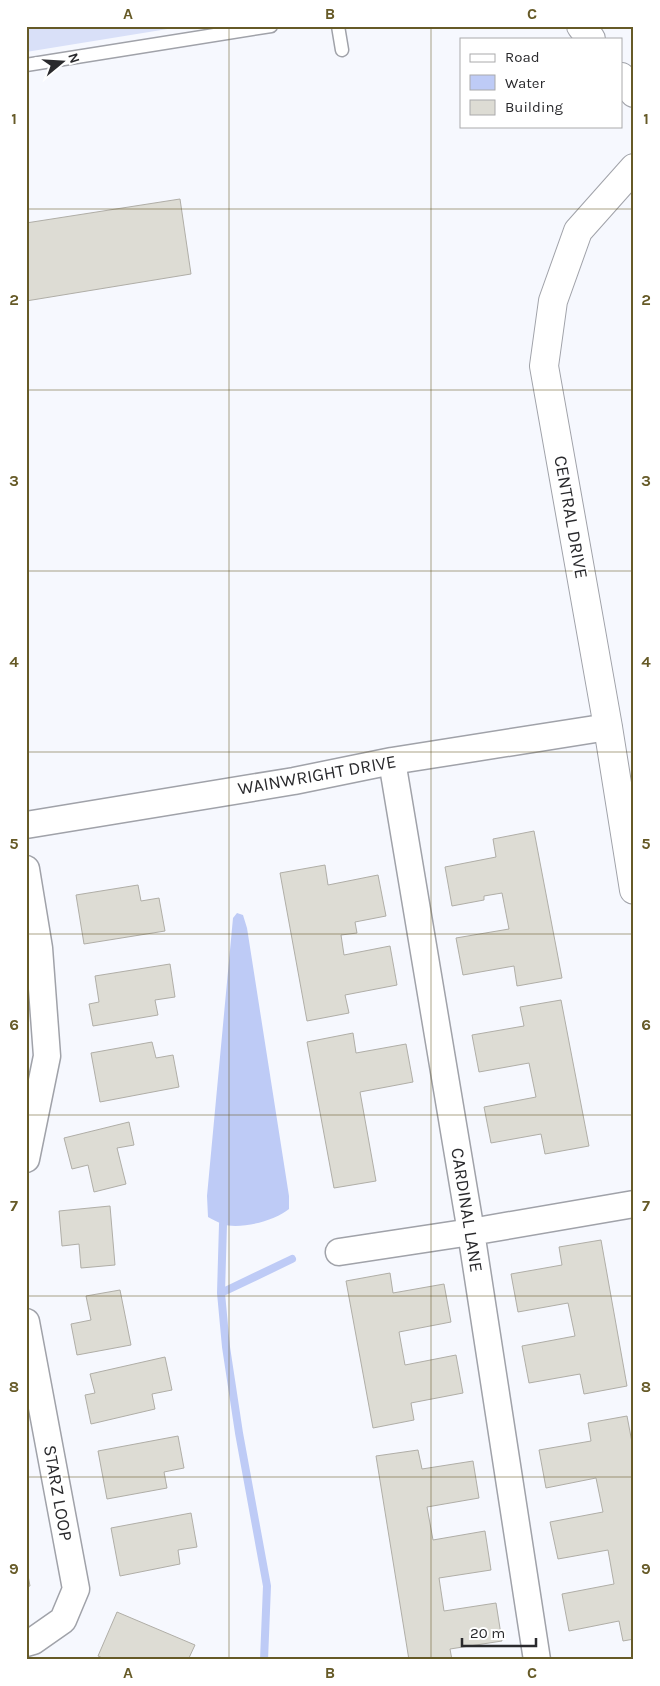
<svg xmlns="http://www.w3.org/2000/svg" width="660" height="1686" viewBox="0 0 660 1686" font-family="Karla,sans-serif">
<style>
.green{fill:#d9e0f8}
.water{fill:#becbf6}
.lines{fill:none;stroke-linecap:round;stroke-linejoin:round}
.stream{stroke:#becbf6;stroke-width:8}
.building{fill:#dddcd4;stroke:#b0aea7}
.lane-casing{stroke:#a0a2a9;stroke-width:15}
.street-casing{stroke:#a0a2a9;stroke-width:29}
.secondary-casing{stroke:#a0a2a9;stroke-width:30}
.lane{stroke:#fff;stroke-width:12}
.street{stroke:#fff;stroke-width:26}
.secondary{stroke:#fff;stroke-width:28}
.grid{fill:none;stroke:#665a27;stroke-width:1;stroke-opacity:0.55}
.labels{text-anchor:middle;dominant-baseline:central;stroke-width:4;stroke-linejoin:round;paint-order:stroke}
.street-label{font-size:18px;fill:#2a2a2d;stroke:#fff}
.neatline{fill:none;stroke:#665a27;stroke-width:2}
.grid-label{font-size:16px;text-anchor:middle;font-weight:bold;fill:#665a27}
</style>
<rect width="100%" height="100%" fill="#f6f8fe"/>
<path class="green" d="M26,26H186L26,52Z"/>
<path class="water" d="M237,913L243,915L247,928L289,1196V1209C275,1221 239,1230 222,1224C217,1222 212,1219 208,1217L207,1196L233,918Z"/>
<g class="lines">
<path class="stream" d="M221,1293L223,1224
M264,1660L267,1586L239,1433L226,1347L221,1293L292,1259"/>
</g>
<path class="building" d="M180,199L191,274L26,301V223Z
M534,831L562,978L517,986L514,966L463,975L456,938L509,929L502,893L484,896V900L452,906L445,867L496,857L493,839Z
M325,865L328,885L378,875L386,916L355,922L357,933L341,935L344,955L390,946L397,985L345,995L349,1013L307,1021L280,873Z
M138,885L141,901L159,898L165,931L84,944L76,895Z
M170,964L175,997L155,1000L158,1015L93,1026L89,1004L99,1002L95,976Z
M561,1000L589,1146L545,1154L541,1134L491,1143L484,1107L536,1097L529,1063L479,1072L472,1035L524,1026L520,1007Z
M353,1033L356,1053L406,1044L413,1082L360,1092L376,1181L334,1188L307,1042Z
M152,1042L156,1058L173,1055L179,1087L100,1102L91,1053Z
M129,1122L134,1145L117,1148L126,1184L94,1192L88,1165L72,1169L64,1138Z
M110,1206L115,1265L81,1268L79,1244L62,1246L59,1211Z
M601,1240L627,1386L584,1394L580,1374L529,1383L522,1346L575,1336L568,1303L518,1312L511,1274L562,1265L559,1247Z
M390,1273L393,1293L444,1284L451,1322L399,1332L405,1365L456,1355L463,1393L411,1403L414,1420L373,1428L346,1281Z
M120,1290L131,1345L77,1355L71,1324L91,1320L86,1296Z
M165,1357L172,1390L152,1394L155,1409L91,1424L85,1395L95,1393L90,1374Z
M627,1416L634,1453V1639L623,1641L619,1621L569,1631L562,1594L614,1584L608,1550L558,1559L550,1522L603,1512L596,1478L546,1488L539,1450L591,1441L588,1423Z
M178,1436L184,1468L164,1472L167,1488L107,1499L98,1451Z
M418,1450L422,1469L473,1461L479,1498L427,1507L433,1540L485,1531L491,1570L439,1578L444,1611L496,1603L502,1641L450,1649L452,1660H409L376,1456Z
M191,1513L197,1547L178,1550L180,1564L120,1576L111,1528Z
M26,1565L30,1586L26,1587Z
M117,1612L195,1645L188,1660H107L98,1656Z"/>
<g class="lines">
<g class="lane-casing">
<path id="lane" d="M338,26L342,50
M26,65L271,26"/>
</g>
<g class="street-casing">
<path id="street" d="M392,761L471,1232L537,1660
M26,825L294,781L392,761L608,727
M26,869L39,948L47,1056L26,1159
M339,1252L471,1232L634,1204
M26,1322L76,1589L63,1620L33,1641L26,1643"/>
</g>
<g class="secondary-casing">
<path id="secondary" d="M581,26L591,39
M621,77L634,93
M634,168L578,231L553,301L544,366L608,727L634,890"/>
</g>
<use href="#lane" class="lane"/>
<use href="#street" class="street"/>
<use href="#secondary" class="secondary"/>
</g>
<path class="grid" d="M229,26V1660M431,26V1660M26,209H634M26,390H634M26,571H634M26,752H634M26,934H634M26,1115H634M26,1296H634M26,1477H634"/>
<g class="labels">
<g class="street-label">
<text transform="translate(571 517) rotate(80)">CENTRAL DRIVE</text>
<text transform="translate(317 775) rotate(-10)">WAINWRIGHT DRIVE</text>
<text transform="translate(467 1210) rotate(81)">CARDINAL LANE</text>
<text transform="translate(58 1493) rotate(80)">STARZ LOOP</text>
</g>
</g>
<rect width="660" height="1686" fill="none" stroke="#ffffff" stroke-width="55"/>
<rect x="460" y="38" width="162" height="90" fill="#ffffff" stroke="#aaaaab"/>
<rect x="470" y="54" width="25" height="8" fill="#ffffff" stroke="#aaaaab"/>
<text x="505" y="62" font-size="15" fill="#2a2a2d">Road</text>
<rect x="470" y="75" width="25" height="15" fill="#becbf6" stroke="#aaaaab"/>
<text x="505" y="88" font-size="15" fill="#2a2a2d">Water</text>
<rect x="470" y="100" width="25" height="15" fill="#dddcd4" stroke="#aaaaab"/>
<text x="505" y="112" font-size="15" fill="#2a2a2d">Building</text>
<g transform="translate(62 62) rotate(72)" stroke="#ffffff" stroke-width="4" paint-order="stroke">
<path d="M0-4L9 19L0 12L-9 19Z" fill="#2a2a2d"/>
<text y="-8" font-size="14" font-weight="bold" text-anchor="middle" fill="#2a2a2d">N</text>
</g>
<path d="M462 1638v8h74v-8" fill="none" stroke="#2a2a2d" stroke-width="2.5"/>
<text x="470" y="1638" font-size="15" fill="#2a2a2d" stroke="#ffffff" stroke-width="4" paint-order="stroke">20 m</text>
<rect x="28" y="28" width="604" height="1630" class="neatline"/>
<g class="grid-label">
<text x="128" y="19">A</text>
<text x="330" y="19">B</text>
<text x="532" y="19">C</text>
<text x="14" y="124">1</text>
<text x="646" y="124">1</text>
<text x="14" y="305">2</text>
<text x="646" y="305">2</text>
<text x="14" y="486">3</text>
<text x="646" y="486">3</text>
<text x="14" y="667">4</text>
<text x="646" y="667">4</text>
<text x="14" y="849">5</text>
<text x="646" y="849">5</text>
<text x="14" y="1030">6</text>
<text x="646" y="1030">6</text>
<text x="14" y="1211">7</text>
<text x="646" y="1211">7</text>
<text x="14" y="1392">8</text>
<text x="646" y="1392">8</text>
<text x="14" y="1574">9</text>
<text x="646" y="1574">9</text>
<text x="128" y="1678">A</text>
<text x="330" y="1678">B</text>
<text x="532" y="1678">C</text>
</g>
</svg>
